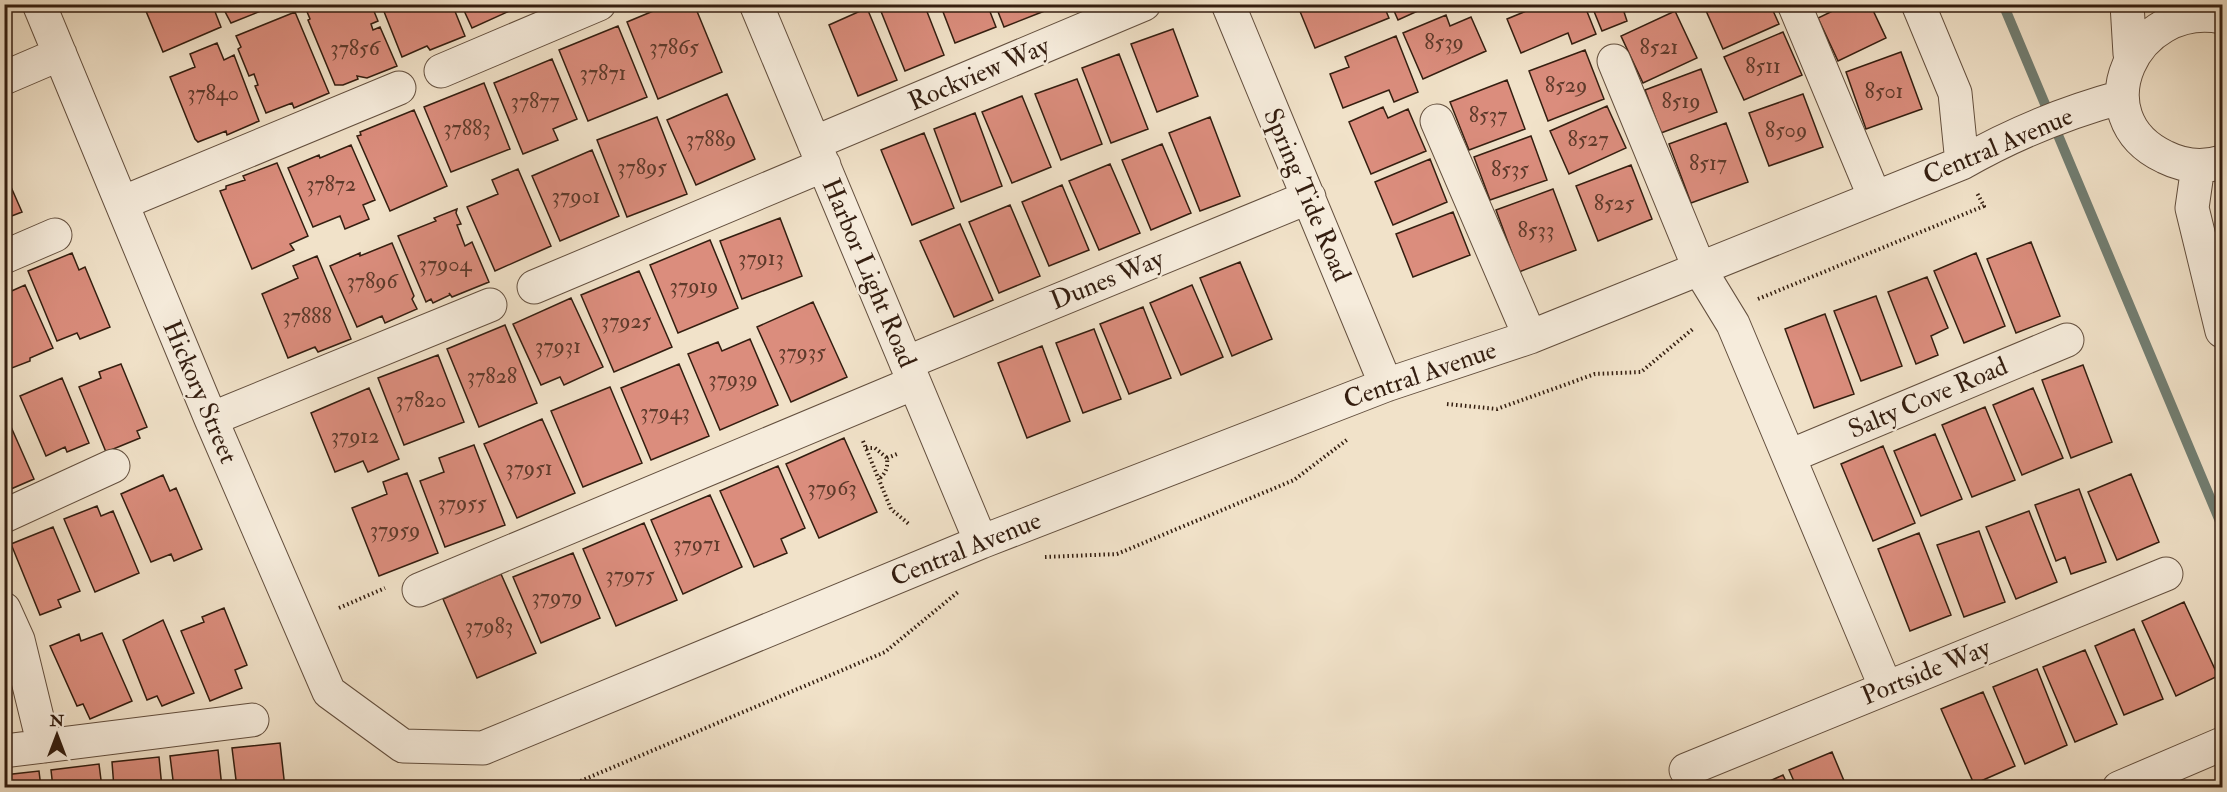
<svg xmlns="http://www.w3.org/2000/svg" width="2227" height="792" viewBox="0 0 2227 792" font-family="'IM FELL Double Pica',serif">
<style>
.lines{fill:none;stroke-linecap:round;stroke-linejoin:round}
.stream{stroke:#727e72;stroke-width:10}
.building{fill:#db8d7d;stroke:#341e10;stroke-width:1.5}
.minor-casing{stroke:#634f3e;stroke-width:35}
.path{stroke:#341e10;stroke-width:4;stroke-dasharray:1.5 3;stroke-linecap:butt}
.minor{stroke:#f6ecdc;stroke-width:33}
.labels{text-anchor:middle;dominant-baseline:central;stroke-width:5;stroke-linejoin:round;paint-order:stroke}
.number-label{font-size:22px;fill:#5e3a2b}
.street-label{font-size:26px;fill:#341e10;stroke:#f6ecdc}
</style>
<rect width="100%" height="100%" fill="#f1e2c9"/>
<filter id="stains"><feTurbulence type="fractalNoise" baseFrequency=".00333" numOctaves="4"/><feColorMatrix values="0 0 0 0 .2 0 0 0 0 .09 0 0 0 0 .02 0 0 0 .5 -.17"/></filter>
<radialGradient id="worn" r=".72"><stop offset=".6" stop-color="#630" stop-opacity="0"/><stop offset="1" stop-color="#630" stop-opacity=".3"/></radialGradient>
<g class="lines">
<path class="stream" d="M2003,4L2222,526"/>
</g>
<path class="building" d="M143,4H212L221,27L163,52Z
M221,4H270L271,7L231,23Z
M312,4H371L378,21L371,24L373,30L380,27L397,66L367,78L357,76L358,79L343,85H335L308,20L310,19L305,7Z
M381,4H452L465,36L430,50L427,46L402,57Z
M461,4H525L472,28Z
M670,4H694L722,72L658,99L627,22Z
M878,4H924L944,55L905,71Z
M940,4H987L996,27L955,43Z
M995,4H1044L1047,10L1004,27Z
M1310,4H1383L1389,18L1315,48L1299,9Z
M1391,4H1433L1398,20Z
M1535,4H1584L1596,34L1572,44L1568,33L1521,53L1507,19L1536,7Z
M1591,4H1642L1624,12L1627,21L1602,31Z
M1703,4H1770L1779,24L1723,49Z
M1847,4H1870L1886,38L1838,61L1818,18Z
M867,8L897,80L858,96L829,25Z
M1675,11L1697,58L1643,83L1621,36Z
M295,12L329,93L294,108L292,103L266,113L255,86L258,85L254,74L249,76L238,49L241,47L236,36Z
M1446,15L1450,26L1471,17L1486,51L1423,79L1403,33Z
M618,26L647,97L588,121L559,50Z
M1173,29L1198,96L1157,112L1131,44Z
M1783,32L1802,75L1744,100L1724,57Z
M1396,36L1418,92L1394,102L1389,90L1343,108L1330,74L1349,67L1345,57Z
M217,43L224,60L234,55L259,121L227,135L226,131L198,142L195,139L170,77L195,67L190,54Z
M1585,50L1604,99L1548,121L1529,71Z
M1901,52L1922,109L1866,129L1846,72Z
M1119,54L1148,129L1111,143L1082,68Z
M552,59L577,119L553,129L558,140L523,154L494,83Z
M1701,69L1717,112L1661,133L1645,90Z
M1077,79L1102,144L1061,160L1035,94Z
M1507,80L1525,129L1469,150L1450,102Z
M484,83L510,149L451,172L424,107Z
M727,94L755,159L696,185L667,120Z
M1803,94L1823,147L1769,166L1749,113Z
M1022,96L1051,167L1012,183L982,112Z
M1607,106L1626,148L1569,174L1550,131Z
M1383,107L1388,118L1408,109L1426,151L1371,174L1349,122Z
M414,110L447,186L390,211L357,136L361,135L360,132Z
M975,113L1002,186L961,202L934,129Z
M657,117L687,194L627,217L597,140Z
M1210,117L1240,196L1200,211L1169,133Z
M1726,123L1748,182L1691,203L1669,144Z
M924,133L954,208L912,225L881,150Z
M1531,136L1547,180L1490,200L1474,157Z
M1162,144L1191,213L1151,230L1122,160Z
M351,145L375,200L363,205L369,219L345,229L340,216L313,227L288,168L319,155L320,158Z
M592,150L619,216L560,241L532,176Z
M1430,159L1447,202L1393,225L1375,182Z
M277,163L308,236L290,244L294,250L252,269L220,191L226,189V186L245,180L243,176Z
M1110,164L1140,233L1099,250L1069,181Z
M1631,165L1652,219L1598,241L1576,186Z
M518,169L551,246L495,271L467,207L498,194L492,180Z
M4,171L22,212L4,219Z
M1062,185L1089,250L1049,266L1022,202Z
M1553,189L1576,250L1519,272L1496,210Z
M1010,205L1040,276L999,293L969,222Z
M457,209L456,213L461,224L457,225L465,246L472,242L489,282L452,297L449,293L450,295L433,303L431,299L426,302L398,236L436,221L434,218Z
M1453,212L1470,255L1413,277L1396,234Z
M780,218L802,276L742,299L720,241Z
M960,224L993,300L954,317L920,241Z
M710,240L738,308L678,333L650,265Z
M2031,242L2060,316L2016,333L1987,259Z
M392,243L414,296L412,299L417,309L385,323L382,316L357,327L330,266L360,253V256Z
M72,253L79,270L85,267L110,327L80,339L77,333L57,341L28,271Z
M1976,253L2005,326L1964,343L1934,271Z
M317,256L351,339L318,352L315,347L288,358L262,294L298,278L293,266Z
M1240,262L1272,339L1232,356L1200,278Z
M639,271L672,347L614,372L581,295Z
M1927,277L1948,328L1931,336L1938,355L1916,364L1888,292Z
M25,285L53,348L30,358V361L4,371V290L7,293Z
M1192,285L1223,357L1181,375L1150,303Z
M1876,296L1902,366L1861,381L1834,311Z
M571,298L603,367L564,385L560,377L541,385L513,324Z
M813,302L847,377L791,402L757,327Z
M1143,307L1171,378L1129,394L1100,324Z
M1825,314L1854,394L1814,408L1785,329Z
M505,325L537,403L479,427L447,349Z
M1094,329L1121,399L1083,413L1056,343Z
M750,339L778,405L720,430L688,354L718,342L722,351Z
M1042,346L1070,421L1027,438L998,363Z
M438,355L464,422L404,445L378,378Z
M121,364L147,427L137,431L140,438L106,452L79,387L101,378L99,372Z
M679,364L709,436L651,460L621,388Z
M2083,365L2112,442L2071,458L2042,380Z
M62,378L89,443L67,452L65,447L46,456L20,396Z
M610,387L642,463L583,487L551,411Z
M369,388L399,459L368,472L363,461L335,472L311,413Z
M2033,388L2063,458L2022,475L1993,405Z
M1985,407L2015,480L1972,497L1942,425Z
M4,411L34,479L4,492Z
M542,419L575,493L517,518L484,444Z
M1935,434L1962,499L1921,516L1894,451Z
M844,438L877,512L819,538L786,464Z
M474,445L505,525L445,547L420,481L444,472L439,458Z
M1883,446L1915,523L1873,541L1841,464Z
M778,466L805,528L781,539L787,553L754,567L720,491Z
M407,473L438,553L379,576L352,508L387,494L383,482Z
M2131,474L2159,542L2117,560L2088,492Z
M163,475L170,491L176,488L202,549L174,561L171,554L151,562L121,494Z
M2079,489L2106,562L2071,574L2065,557L2056,561L2035,505Z
M710,495L742,567L683,594L651,520Z
M97,506L101,516L113,511L139,573L95,592L64,519Z
M2029,511L2057,582L2016,599L1986,527Z
M644,523L677,600L616,626L583,549Z
M53,527L80,591L58,600L61,607L40,615L11,544Z
M1979,531L2005,602L1964,617L1937,545Z
M1919,533L1951,615L1910,631L1878,549Z
M573,553L600,618L541,643L513,577Z
M501,574L536,653L477,678L443,599Z
M2184,602L2218,676L2176,696L2142,621Z
M224,608L247,665L235,670L242,688L210,701L181,631L204,622L202,617Z
M163,620L194,693L162,706L157,696L147,700L123,640Z
M2134,629L2163,699L2124,715L2095,646Z
M102,633L132,701L90,719L83,704L77,706L50,646L79,634L81,641Z
M2085,650L2117,724L2075,742L2043,667Z
M2037,669L2067,745L2025,764L1993,687Z
M1983,692L2015,766L1974,784L1941,709Z
M280,743L285,788H237L232,748Z
M218,750L222,788H174L170,756Z
M1832,752L1847,788H1797L1789,770Z
M159,757L162,788H114L112,762Z
M99,764L102,788H53L51,770Z
M39,771L41,788H4V775Z
M1783,775L1789,788H1754Z"/>
<g class="lines">
<g class="minor-casing">
<path id="minor" d="M39,4L211,419L329,692L403,746L483,748L981,542L1386,385L1530,337L1962,163C2011,135 2067,112 2122,97
M756,4L981,542
M1228,4L1386,385
M1794,4L1875,198
M1918,4L1955,93L1962,163
M2127,4L2130,54
M2222,17C2134,0 2080,117 2165,157C2183,166 2203,168 2222,162
M1614,61L1700,270L1733,324L1886,688
M441,71L599,4
M4,78L60,54
M1437,121L1530,337
M814,143L1144,4
M2198,166L2192,208L2222,331
M122,203L399,88
M4,257L55,235
M534,287L824,165
M906,363L1309,197
M211,419L490,305
M1790,456L2067,340
M4,516L113,466
M419,590L914,383
M4,609L18,640L44,746
M4,751L252,720
M1686,770L2166,574
M2119,788L2222,744"/>
</g>
<path class="path" d="M1758,299L1984,206L1977,193
M1447,404L1497,409L1595,374L1641,372L1694,328
M863,441L891,509L910,525
M866,448H875L887,458C888,467 886,473 879,479
M887,458L897,454
M1045,557L1117,554L1294,480L1348,439
M339,608L385,588
M564,788L885,652L958,592"/>
<use href="#minor" class="minor"/>
</g>
<g class="labels">
<g class="number-label">
<text x="1444" y="42">8539</text>
<text x="674" y="47">37865</text>
<text x="1659" y="47">8521</text>
<text x="355" y="48">37856</text>
<text x="1763" y="66">8511</text>
<text x="603" y="73">37871</text>
<text x="1566" y="85">8529</text>
<text x="1884" y="91">8501</text>
<text x="213" y="93">37840</text>
<text x="535" y="101">37877</text>
<text x="1681" y="101">8519</text>
<text x="1488" y="115">8537</text>
<text x="467" y="128">37883</text>
<text x="1786" y="130">8509</text>
<text x="711" y="139">37889</text>
<text x="1588" y="139">8527</text>
<text x="1708" y="163">8517</text>
<text x="642" y="167">37895</text>
<text x="1510" y="169">8535</text>
<text x="331" y="184">37872</text>
<text x="576" y="196">37901</text>
<text x="1614" y="203">8525</text>
<text x="1536" y="230">8533</text>
<text x="761" y="258">37913</text>
<text x="445" y="264">37904</text>
<text x="372" y="281">37896</text>
<text x="694" y="286">37919</text>
<text x="307" y="316">37888</text>
<text x="626" y="321">37925</text>
<text x="558" y="346">37931</text>
<text x="802" y="352">37935</text>
<text x="492" y="376">37828</text>
<text x="733" y="379">37939</text>
<text x="421" y="400">37820</text>
<text x="665" y="412">37943</text>
<text x="355" y="436">37912</text>
<text x="529" y="468">37951</text>
<text x="832" y="488">37963</text>
<text x="462" y="503">37955</text>
<text x="395" y="530">37959</text>
<text x="697" y="544">37971</text>
<text x="630" y="575">37975</text>
<text x="557" y="597">37979</text>
<text x="489" y="626">37983</text>
</g>
<g class="street-label">
<text transform="translate(979 74) rotate(-23)">Rockview Way</text>
<text transform="translate(1998 146) rotate(-23)">Central Avenue</text>
<text transform="translate(1307 195) rotate(67)">Spring Tide Road</text>
<text transform="translate(869 273) rotate(67)">Harbor Light Road</text>
<text transform="translate(1107 280) rotate(-22)">Dunes Way</text>
<text transform="translate(1420 375) rotate(-19)">Central Avenue</text>
<text transform="translate(200 392) rotate(67)">Hickory Street</text>
<text transform="translate(1928 398) rotate(-23)">Salty Cove Road</text>
<text transform="translate(966 549) rotate(-22)">Central Avenue</text>
<text transform="translate(1926 672) rotate(-22)">Portside Way</text>
</g>
</g>
<rect width="2227" height="792" fill="none" stroke="#f1e2c9" stroke-width="24"/>
<rect x="6" y="6" width="2215" height="780" fill="none" stroke="#341e10" stroke-width="3"/>
<rect x="12" y="12" width="2203" height="768" fill="none" stroke="#341e10" stroke-width="1.5"/>
<g transform="translate(57 735)" stroke="#f6ecdc" stroke-width="4.5" paint-order="stroke">
<path d="M0-4.5L10 22L0 15L-10 22Z" fill="#341e10"/>
<text y="-9" font-size="16" font-weight="bold" text-anchor="middle" fill="#341e10">N</text>
</g>
<rect width="100%" height="100%" filter="url(#stains)"/>
<rect width="100%" height="100%" fill="url(#worn)"/>
</svg>
